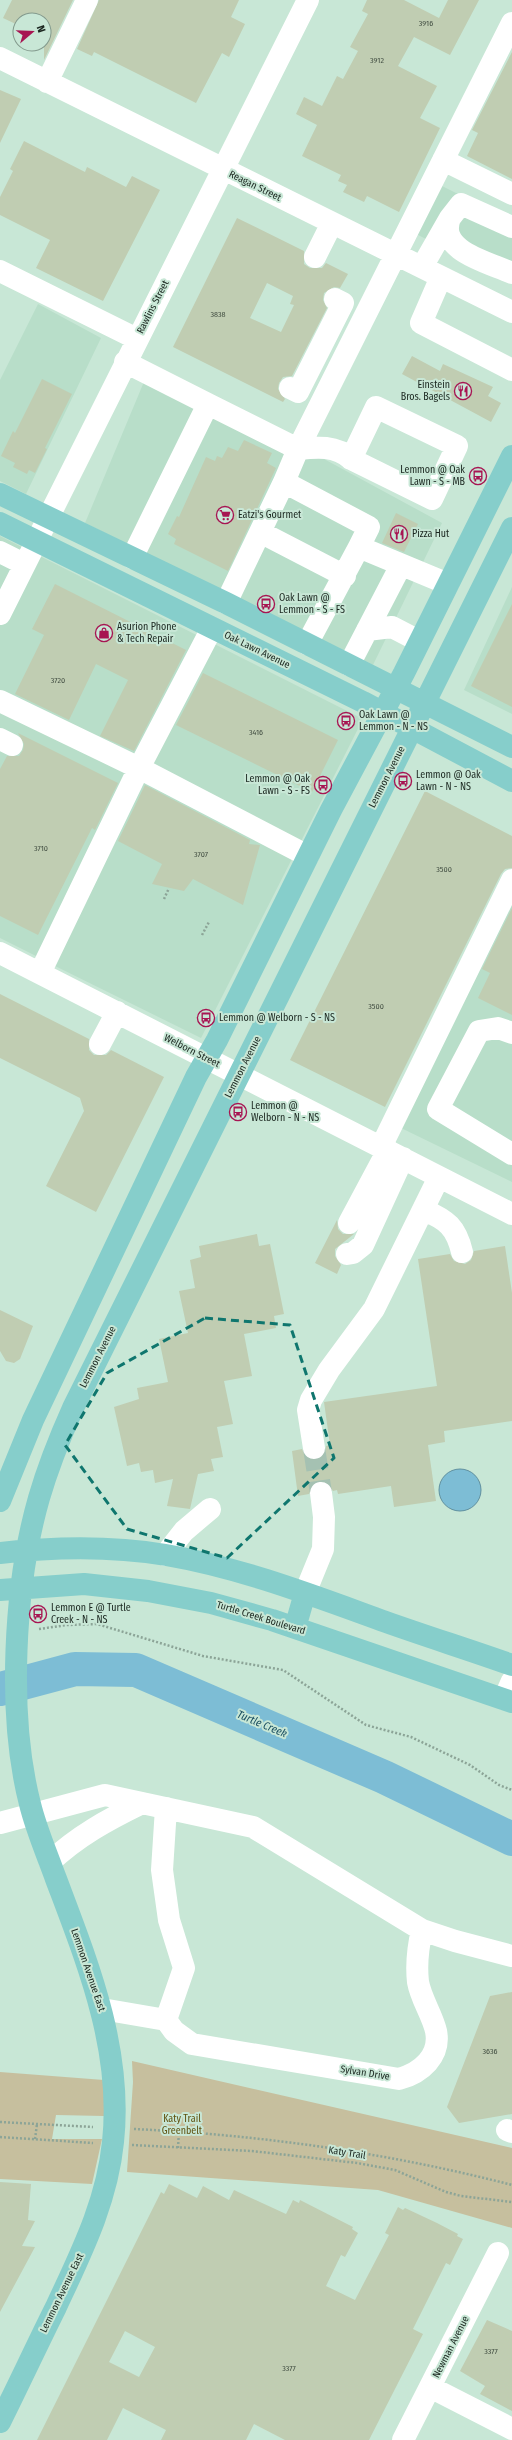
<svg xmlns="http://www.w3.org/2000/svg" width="512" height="2440" viewBox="0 0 512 2440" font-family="'Fira Sans Condensed',sans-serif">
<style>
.built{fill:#b8dec9}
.green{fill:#c6bf9e}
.water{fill:#7dbdd5;stroke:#60909f}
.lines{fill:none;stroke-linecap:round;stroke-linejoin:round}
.river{stroke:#7dbdd5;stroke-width:34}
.building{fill:#c0cdb2;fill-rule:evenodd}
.minor-tunnel{stroke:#a5c1b2;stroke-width:22;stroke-dasharray:22 11;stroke-linecap:butt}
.path{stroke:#8ca497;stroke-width:2.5;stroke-dasharray:2 2;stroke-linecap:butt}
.minor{stroke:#fff;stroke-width:22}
.major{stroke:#86cecb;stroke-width:22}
.marked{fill:none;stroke:#0f766e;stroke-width:3;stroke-dasharray:8 5;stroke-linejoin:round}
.labels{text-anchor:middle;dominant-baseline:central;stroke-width:4;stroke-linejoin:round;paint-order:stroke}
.number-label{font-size:8px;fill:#445044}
.street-label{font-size:10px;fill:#1b2720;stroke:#c8e7d6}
.poi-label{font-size:10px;fill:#1b2720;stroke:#c8e7d6;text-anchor:start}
.park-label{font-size:10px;fill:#5f5210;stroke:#c8e7d6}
.water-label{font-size:11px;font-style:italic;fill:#174c5e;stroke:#c8e7d6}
</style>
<rect width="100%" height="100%" fill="#c8e7d6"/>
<path class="built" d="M438,184L512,221V282L414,233Z
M38,304L101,338L26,494L0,481V380Z
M151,365L442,523L373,665L85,523Z
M0,536L363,719L201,1038L51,964L150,767L0,692Z
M512,587V714L464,690Z
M0,707L131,770L40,958L0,938Z
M512,892V1182L399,1127Z"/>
<path class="green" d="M132,2061L512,2148V2228L378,2190L127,2172L133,2082Z
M0,2072L104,2080V2116L56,2115L52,2139H102L92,2184L0,2179Z"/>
<path class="water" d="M439 1490a21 21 0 1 1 42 0a21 21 0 1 1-42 0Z"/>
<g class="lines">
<path class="river" d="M0,1689L75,1669L136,1670L384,1777L512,1839"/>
</g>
<path class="building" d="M12,0H73L44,60V20H20V26L3,18Z
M99,0H239L231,17L245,24L229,57L222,53L196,103L94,52L92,56L77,49Z
M367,0H404L439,18L448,0H479L450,55L414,37L398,66L437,86L420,118L440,128L399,212L367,196L364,202L343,192L347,185L338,181L341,175L302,156L317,125L296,114L304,97L322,106L337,76L343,79L358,51L350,47L368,14L362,11Z
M512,52V179L467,156L478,133L472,130Z
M0,90L21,99L0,143Z
M24,141L85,172L87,167L126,187L132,176L160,190L103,301L36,268L50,240L0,215V197L13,171L10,169Z
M237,218L304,251V264L310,268H322L326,263L348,274L340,288L334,287L324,293L323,300L327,308L292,376L283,377L279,383L278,389L285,399L283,402L173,347ZM267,283L293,296L290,304L294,305L281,332L250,318Z
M412,356L440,371L443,364L493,387L488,396L501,403L491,422L402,374Z
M42,379L72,394L45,448L47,449L35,473L29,470L27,474L13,467L15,463L1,456L13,431L15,433Z
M244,440L272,453L267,463L276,468L228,571L174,544L176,539L168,534L177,516L179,517L206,457L215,461L217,456L222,458L228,447L238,451Z
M396,513L418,524L404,552L382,543Z
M55,584L186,650L134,751L100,736L128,680L96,664L69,720L15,694L44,635L32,629Z
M512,604V707L471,686Z
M203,673L338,740L312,792L176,725Z
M18,733L118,783L95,830L92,828L38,935L0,916V769L7,756H19L23,750L24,744Z
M145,785L250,840L249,844L260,845L243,905L193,879L184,891L152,884L162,864L118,841Z
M425,791L512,836V868L505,869L501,874L385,1107L290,1060Z
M512,908V1015L478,998L490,973L482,969Z
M0,994L89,1039V1050L94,1055H106L111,1050L164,1077L96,1212L46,1186L84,1111L80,1098L0,1058Z
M337,1220L338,1229L343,1234H354L335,1249V1256L341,1265L337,1274L315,1263Z
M257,1234L259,1246L270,1244L284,1314L274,1316L276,1328L244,1334L252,1376L224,1381L233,1424L217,1427L223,1457L211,1459L214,1471L198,1474L190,1509L167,1506L173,1479L155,1483L153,1470L141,1472L139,1463L127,1466L114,1407L139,1399L137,1388L168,1382L159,1339L188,1333L179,1291L195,1288L190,1260L201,1257L199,1246Z
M505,1246L512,1293V1421L444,1431L445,1442L428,1445L436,1501L394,1507L391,1486L338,1494L337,1490L333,1491L326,1482L320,1481L313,1483L309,1494L298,1496L292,1451L302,1449L305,1456L316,1460L325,1453L326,1446L330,1445L324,1402L437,1386L418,1259L450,1254L454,1261L465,1264L471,1260L474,1251Z
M0,1310L33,1326L20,1359L14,1363L6,1361L0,1351Z
M512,1992V2114L459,2123L447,2107L490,1996Z
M0,2182L31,2184L28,2220L35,2221L22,2246L35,2247L0,2312Z
M169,2184L197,2198L203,2186L229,2200L234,2190L286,2214L293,2200L299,2203L300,2200L353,2227L352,2229L358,2233L345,2257L341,2255L326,2286L355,2300L389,2235L385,2233L398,2207L403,2210L405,2208L437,2223L458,2234L457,2236L463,2239L450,2265L446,2263L413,2329L423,2334L369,2440H285L254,2424L246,2440H161L166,2430L123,2408L107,2440H37L161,2192L164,2194ZM125,2331L155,2347L139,2377L109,2362Z
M487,2320L512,2331V2411L480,2394L485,2386L460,2371Z"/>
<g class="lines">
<path class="minor-tunnel" d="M314,1448L321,1493"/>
<path class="path" d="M164,899L169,888
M202,935L209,922
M39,1629L67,1625L97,1624L203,1656L283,1670L366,1725L411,1737L470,1765L499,1785L512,1790
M0,2122L93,2127
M134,2129C261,2135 389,2153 512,2185
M0,2137L93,2143
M35,2139L37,2124
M132,2145L252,2151L357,2163L395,2170L446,2192L461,2196L512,2202
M178,2148L179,2131"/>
<path class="minor" d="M0,58L512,312
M47,82L87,0
M443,160L512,194
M450,218C437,251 488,262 512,273
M315,257L332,223
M422,267L450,218L461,204L512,227
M0,271L137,339
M441,277L421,323L512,370
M125,362L208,404
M290,388L298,392L343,303L335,299
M298,449L512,23
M298,449C317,447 336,445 351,459L432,499L457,446L376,407L351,459
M284,482L369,527L359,547
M260,532L345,576
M0,552L24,564
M132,558L208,404L298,449L284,482L226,603
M0,614L308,0
M367,630L392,627L419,641
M307,644L359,547L448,584
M349,665L401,565
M0,701L139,768L308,856
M0,739L12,745
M0,953L512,1214
M40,973L139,768L212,628
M512,1033L498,1028L479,1031L438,1109L512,1154
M100,1044L117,1012
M381,1147L512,880
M424,1210C447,1220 456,1227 462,1252
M349,1223L388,1150
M347,1254L353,1253L363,1245L403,1158
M314,1448L308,1410L311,1400L329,1370L374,1309L439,1177
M165,1555L184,1531L210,1509
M305,1593L323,1549L324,1517L321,1493
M504,1699L512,1681
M166,1808L162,1870L169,1920L184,1968L166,2020
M0,1823L105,1795L253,1827L422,1930L455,1941L512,1956
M50,1862C78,1836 107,1820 142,1803
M102,2009L166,2020L174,2031L192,2044L399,2079C421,2073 441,2056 436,2031C432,2014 421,1999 418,1982C416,1964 418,1947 422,1930
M507,2130L512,2132
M430,2387L512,2429
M403,2440L498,2253"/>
<path class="major" d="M0,494L226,603L512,747
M0,523L363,702L512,781
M0,1501L33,1420L196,1077L217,1040L331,810L404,673L512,456
M0,1553C54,1547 112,1546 166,1555C242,1568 314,1596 386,1622C428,1637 470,1650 512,1665
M0,1590L84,1584L148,1591L211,1603L272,1620L512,1702
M295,1628L305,1593
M0,2422C19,2384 37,2345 56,2307C81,2253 107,2202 113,2142C123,2050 88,1964 56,1879C47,1854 36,1829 30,1804C7,1715 14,1585 39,1498C48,1467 60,1437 73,1408L512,528"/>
</g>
<path class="marked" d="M205,1318L290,1325L334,1458L227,1558L127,1529L65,1445L107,1373Z"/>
<defs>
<g id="restaurant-ring" transform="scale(0.9)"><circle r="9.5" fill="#c8e7d6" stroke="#a71552" stroke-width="1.5"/><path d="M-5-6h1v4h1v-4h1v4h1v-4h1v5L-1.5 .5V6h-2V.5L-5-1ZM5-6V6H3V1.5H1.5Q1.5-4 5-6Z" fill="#a71552"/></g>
<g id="bus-ring" transform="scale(0.9)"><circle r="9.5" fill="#c8e7d6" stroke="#a71552" stroke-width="1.5"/><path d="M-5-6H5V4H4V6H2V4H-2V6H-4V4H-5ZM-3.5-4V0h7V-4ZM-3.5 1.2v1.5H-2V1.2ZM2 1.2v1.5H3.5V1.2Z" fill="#a71552"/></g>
<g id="supermarket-ring" transform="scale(0.9)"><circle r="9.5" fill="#c8e7d6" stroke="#a71552" stroke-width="1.5"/><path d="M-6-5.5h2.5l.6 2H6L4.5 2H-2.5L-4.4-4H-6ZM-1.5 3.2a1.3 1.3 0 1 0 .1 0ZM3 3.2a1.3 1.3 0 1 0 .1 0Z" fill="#a71552"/></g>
<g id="shop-ring" transform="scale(0.9)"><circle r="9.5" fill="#c8e7d6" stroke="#a71552" stroke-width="1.5"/><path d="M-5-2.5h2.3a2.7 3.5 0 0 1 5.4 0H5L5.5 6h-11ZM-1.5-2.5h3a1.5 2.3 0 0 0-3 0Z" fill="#a71552"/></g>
</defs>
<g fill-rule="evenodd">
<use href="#restaurant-ring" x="463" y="391"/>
<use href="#bus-ring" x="478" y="476"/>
<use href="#supermarket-ring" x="225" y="515"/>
<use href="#restaurant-ring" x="399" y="534"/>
<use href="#bus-ring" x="266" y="604"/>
<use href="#shop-ring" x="104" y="633"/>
<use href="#bus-ring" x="346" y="721"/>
<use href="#bus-ring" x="403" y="781"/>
<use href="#bus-ring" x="323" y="785"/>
<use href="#bus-ring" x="206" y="1018"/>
<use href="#bus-ring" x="238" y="1112"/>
<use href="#bus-ring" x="38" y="1614"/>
</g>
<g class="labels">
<g class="number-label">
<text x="426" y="23">3916</text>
<text x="377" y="60">3912</text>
<text x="218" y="314">3838</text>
<text x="58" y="680">3720</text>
<text x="256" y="732">3416</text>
<text x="41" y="848">3710</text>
<text x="201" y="854">3707</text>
<text x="444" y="869">3500</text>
<text x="376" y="1006">3500</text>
<text x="490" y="2051">3636</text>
<text x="491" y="2351">3377</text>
<text x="289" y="2368">3377</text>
</g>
<g class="street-label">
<text transform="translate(255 186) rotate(26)">Reagan Street</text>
<text transform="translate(153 307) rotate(-63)">Rawlins Street</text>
<text transform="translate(257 650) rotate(26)">Oak Lawn Avenue</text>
<text transform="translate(387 777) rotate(-63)">Lemmon Avenue</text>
<text transform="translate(192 1051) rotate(27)">Welborn Street</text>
<text transform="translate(243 1067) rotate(-63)">Lemmon Avenue</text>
<text transform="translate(98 1357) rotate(-63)">Lemmon Avenue</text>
<text transform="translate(261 1618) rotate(17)">Turtle Creek Boulevard</text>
<text transform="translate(88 1970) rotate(71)">Lemmon Avenue East</text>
<text transform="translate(365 2073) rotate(9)">Sylvan Drive</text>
<text transform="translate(347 2153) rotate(9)">Katy Trail</text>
<text transform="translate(62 2293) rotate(-64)">Lemmon Avenue East</text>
<text transform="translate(451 2347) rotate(-63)">Newman Avenue</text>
</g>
<g class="poi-label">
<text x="450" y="385" text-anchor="end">Einstein<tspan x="450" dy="12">Bros. Bagels</tspan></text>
<text x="465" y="470" text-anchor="end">Lemmon @ Oak<tspan x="465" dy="12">Lawn - S - MB</tspan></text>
<text x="238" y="515">Eatzi's Gourmet</text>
<text x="412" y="534">Pizza Hut</text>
<text x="279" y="598">Oak Lawn @<tspan x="279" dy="12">Lemmon - S - FS</tspan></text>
<text x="117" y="627">Asurion Phone<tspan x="117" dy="12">&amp; Tech Repair</tspan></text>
<text x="359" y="715">Oak Lawn @<tspan x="359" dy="12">Lemmon - N - NS</tspan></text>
<text x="416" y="775">Lemmon @ Oak<tspan x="416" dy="12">Lawn - N - NS</tspan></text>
<text x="310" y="779" text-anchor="end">Lemmon @ Oak<tspan x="310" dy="12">Lawn - S - FS</tspan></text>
<text x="219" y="1018">Lemmon @ Welborn - S - NS</text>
<text x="251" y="1106">Lemmon @<tspan x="251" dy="12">Welborn - N - NS</tspan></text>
<text x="51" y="1608">Lemmon E @ Turtle<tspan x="51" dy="12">Creek - N - NS</tspan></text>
</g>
<g class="park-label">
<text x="182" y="2119">Katy Trail<tspan x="182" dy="12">Greenbelt</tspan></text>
</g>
<g class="water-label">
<text transform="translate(262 1724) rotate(23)">Turtle Creek</text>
</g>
</g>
<g transform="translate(32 32) rotate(71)"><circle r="19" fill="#c8e7d6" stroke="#839a8d"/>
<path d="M0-3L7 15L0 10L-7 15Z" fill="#a71552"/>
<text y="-6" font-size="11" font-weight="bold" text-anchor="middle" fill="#1b2720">N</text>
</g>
</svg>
